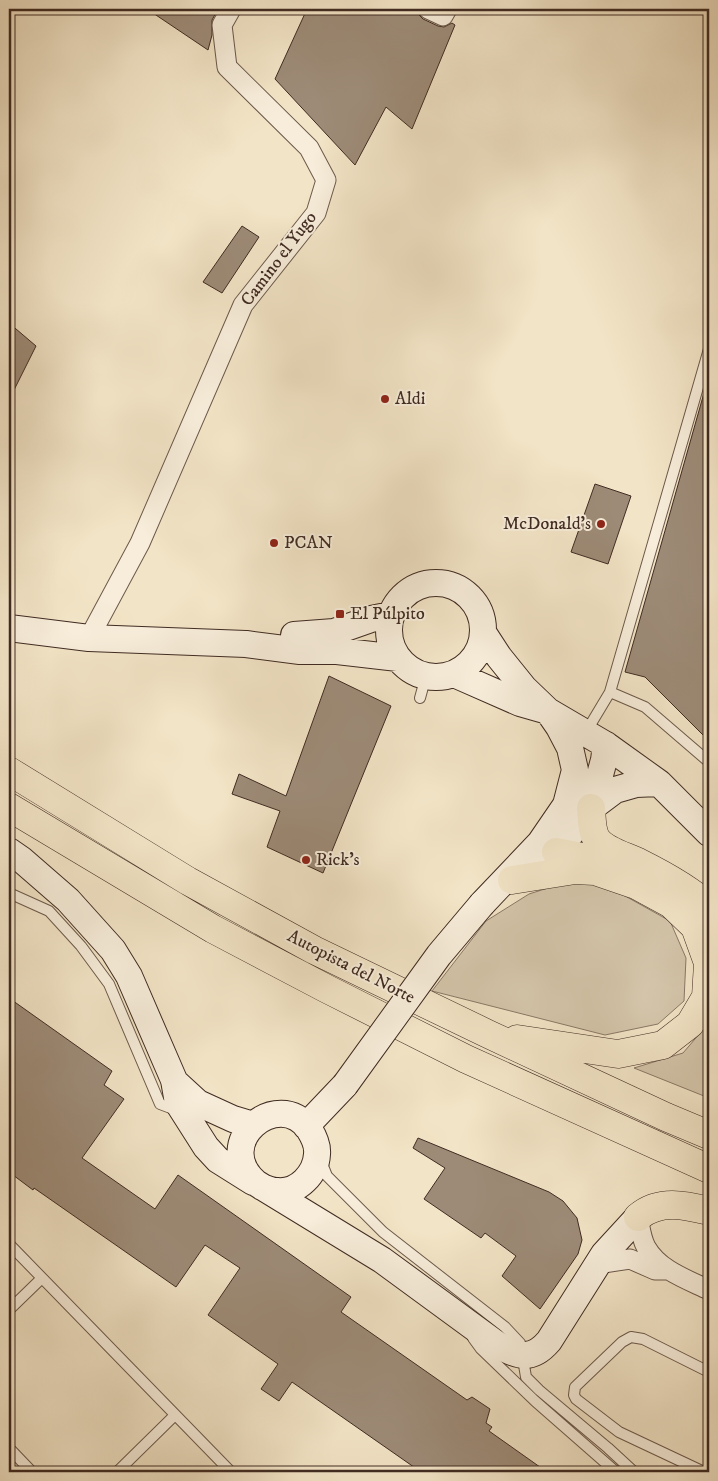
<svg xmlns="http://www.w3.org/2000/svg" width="718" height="1481" viewBox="0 0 718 1481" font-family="'IM FELL DW Pica',serif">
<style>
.green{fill:#d4c5aa;stroke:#8a7866}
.building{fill:#9d8b77;stroke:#402b22}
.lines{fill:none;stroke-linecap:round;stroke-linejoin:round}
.service-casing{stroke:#6c594b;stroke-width:12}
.minor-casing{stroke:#6c594b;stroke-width:21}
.secondary-casing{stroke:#402b22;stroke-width:28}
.motorway-casing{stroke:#402b22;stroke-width:29}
.service{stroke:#f7edda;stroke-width:10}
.minor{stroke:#f7edda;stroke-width:19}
.secondary{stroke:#f7edda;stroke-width:26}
.motorway{stroke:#f2e4c6;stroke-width:28}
.secondary-bridge-casing{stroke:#402b22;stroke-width:28;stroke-linecap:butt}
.secondary-bridge{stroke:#f7edda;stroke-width:26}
.poi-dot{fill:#8f2418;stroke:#f7edda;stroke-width:2}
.labels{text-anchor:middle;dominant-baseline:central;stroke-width:4;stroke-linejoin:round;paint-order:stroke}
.street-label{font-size:18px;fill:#402b22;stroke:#f7edda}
.poi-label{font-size:18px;fill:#402b22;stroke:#f7edda;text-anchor:start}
</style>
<rect width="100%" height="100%" fill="#f2e4c6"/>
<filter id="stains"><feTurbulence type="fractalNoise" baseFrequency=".004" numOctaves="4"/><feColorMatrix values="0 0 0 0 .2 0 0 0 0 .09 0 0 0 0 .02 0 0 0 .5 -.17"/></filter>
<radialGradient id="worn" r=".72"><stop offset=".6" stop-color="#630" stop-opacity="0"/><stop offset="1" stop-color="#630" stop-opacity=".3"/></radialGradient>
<path class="green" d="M570,881L609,887L670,921L686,958L684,1001L658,1024L605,1035L432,991L486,921L529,894Z
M709,1017V1098L634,1068L683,1053L707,1025Z"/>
<path class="building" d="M147,9H218L212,20V35L208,50Z
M307,9H417L419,15L423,19L438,26L444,27L452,23L455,25L412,129L386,107L355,165L275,79Z
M242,226L259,237L222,293L203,282Z
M9,323L36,346L9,400Z
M704,393L709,394V741L645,677L625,672Z
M595,484L631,496L608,564L571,552Z
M329,676L391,706L323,873L267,847L280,811L232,794L239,774L286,796Z
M9,998L112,1071L104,1085L124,1099L82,1158L155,1209L178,1175L351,1297L341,1312L467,1400L472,1397L490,1409L486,1423L492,1427L489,1431L547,1472H421L292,1382L279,1401L261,1389L278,1364L208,1315L240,1268L205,1245L176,1287L34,1188L33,1190L9,1172Z
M418,1138L549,1192L563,1201L577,1218L582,1240L578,1254L540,1309L502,1276L516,1256L485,1233L481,1238L424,1199L445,1168L413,1148Z"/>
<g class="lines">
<g class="service-casing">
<path id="service" d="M610,692L645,707L709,762
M420,698L426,676
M586,732L610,692L709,349
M9,893L49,911L81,946L109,984L160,1104L176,1110
M321,1161L327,1176L383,1232L505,1327L520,1343L524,1355V1365L526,1377L539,1390L608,1448L634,1472
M9,1244L231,1472
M9,1310L42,1278
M473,1338L481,1349L535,1401L616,1472
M9,1448L32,1472
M117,1472L175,1415
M704,1472L619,1432L576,1399L574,1395L575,1387L622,1342L631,1337L643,1339L709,1372"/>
</g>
<g class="minor-casing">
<path id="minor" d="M428,9L443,16L447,9
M89,638L140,543L243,305L316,213L326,180L309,148L227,67L222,25L231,9
M638,1217C640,1226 641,1238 646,1247C659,1270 686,1279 709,1290
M597,1264L630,1259L655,1270H667"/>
</g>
<g class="secondary-casing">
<path id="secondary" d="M389 630a47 47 0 1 1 94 0a47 47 0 1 1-94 0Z
M9,628L89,638L246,644L300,651H337L398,658
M294,635L334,632L371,619L391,615
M454,674L520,703L548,711L606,745L659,783L709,833
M591,808L604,760L606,745
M9,851L22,860L68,900L113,950L129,976L174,1080L178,1103L206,1147L218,1160L253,1182
M540,863L556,852L591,808L615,790L636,784L659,783
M482,904L540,843L566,805L575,770L570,748L559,727L548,711L524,688L499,657L484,634
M174,1081L198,1103L233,1119L253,1125
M306,1126L345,1085
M262,1187C267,1189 272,1191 277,1191C298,1193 316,1174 317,1154C318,1145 314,1137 309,1129C278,1086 210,1143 256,1183L382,1260L498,1345C518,1357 532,1361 549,1341L604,1254L638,1217"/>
</g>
<g class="motorway-casing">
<path id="motorway" d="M9,771L188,881L314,950L488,1034L666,1117L709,1135
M9,807L213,929L327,989L466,1059L709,1169
M591,808C592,817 591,829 596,838C604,851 627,856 640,863C664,875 690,889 709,907
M556,852L597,860
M512,880L575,870L595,871L636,885L671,904L695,927L708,963L706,997L690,1024L663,1045L618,1054L517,1039
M638,1217C659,1199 685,1205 709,1211"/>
</g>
<use href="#service" class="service"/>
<use href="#minor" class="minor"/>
<use href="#secondary" class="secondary"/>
<use href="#motorway" class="motorway"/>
<g class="secondary-bridge-casing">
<path id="secondary-bridge" d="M345,1085L439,955L482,904"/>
</g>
<use href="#secondary-bridge" class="secondary-bridge"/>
</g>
<g class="poi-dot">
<circle cx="385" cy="399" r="5"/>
<circle cx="601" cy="524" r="5"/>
<circle cx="274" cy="543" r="5"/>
<rect x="335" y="609" width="10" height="10" rx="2.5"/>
<circle cx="306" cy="860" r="5"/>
</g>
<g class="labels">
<g class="street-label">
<text transform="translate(279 259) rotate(-53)">Camino el Yugo</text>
<text transform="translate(351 967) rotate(27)">Autopista del Norte</text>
</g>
<g class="poi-label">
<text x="395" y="399">Aldi</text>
<text x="591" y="524" text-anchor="end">McDonald's</text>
<text x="284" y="543">PCAN</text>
<text x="350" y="614">El Púlpito</text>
<text x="316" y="860">Rick's</text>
</g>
</g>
<rect width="718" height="1481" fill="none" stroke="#f2e4c6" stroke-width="30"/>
<rect x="10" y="10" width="698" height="1461" fill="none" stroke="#402b22" stroke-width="2.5"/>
<rect x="15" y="15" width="688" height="1451" fill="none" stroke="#402b22"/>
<rect width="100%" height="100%" filter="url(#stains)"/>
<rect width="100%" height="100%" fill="url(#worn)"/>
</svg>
